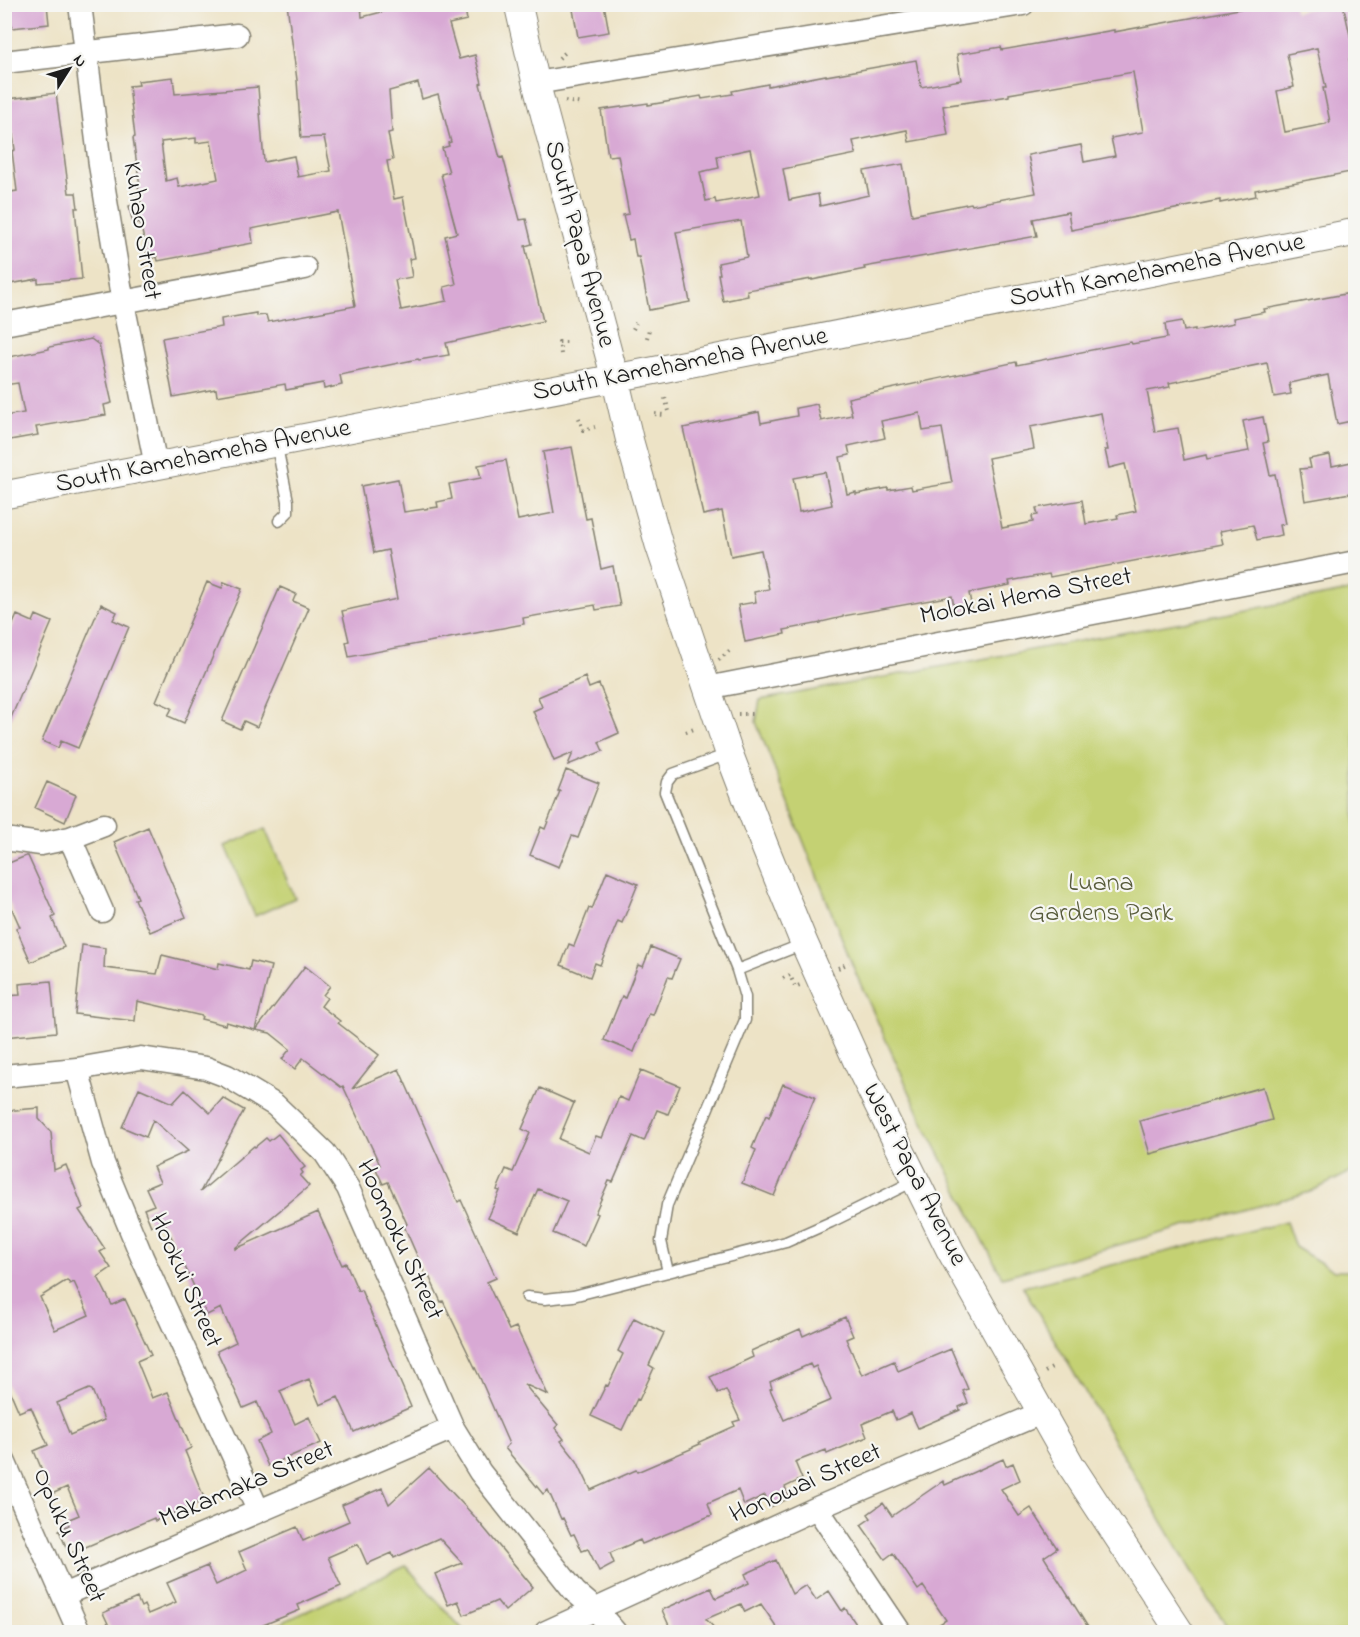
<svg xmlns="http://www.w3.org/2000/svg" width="1360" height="1637" viewBox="0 0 1360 1637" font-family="'Indie Flower',sans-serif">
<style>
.green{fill:#c4d173;stroke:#707648;stroke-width:1.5}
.building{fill:#d8a9d4;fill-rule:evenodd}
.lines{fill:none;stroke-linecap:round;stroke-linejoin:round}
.service-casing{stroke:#848071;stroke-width:13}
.minor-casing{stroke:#848071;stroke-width:25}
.tertiary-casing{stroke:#848071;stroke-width:29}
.path{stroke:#848071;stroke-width:4;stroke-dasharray:1.5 4.5;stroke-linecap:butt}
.service{stroke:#fff;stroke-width:10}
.minor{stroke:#fff;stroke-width:22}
.tertiary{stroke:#fff;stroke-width:27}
.labels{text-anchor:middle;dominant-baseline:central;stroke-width:4.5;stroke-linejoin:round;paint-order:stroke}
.street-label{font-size:26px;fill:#1c1c1c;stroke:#f6f6f2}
.park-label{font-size:26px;fill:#575b3a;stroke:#f6f6f2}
</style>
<rect width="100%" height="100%" fill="#f6f6f2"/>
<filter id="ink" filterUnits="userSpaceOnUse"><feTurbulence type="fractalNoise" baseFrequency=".0167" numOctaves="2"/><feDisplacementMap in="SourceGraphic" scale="12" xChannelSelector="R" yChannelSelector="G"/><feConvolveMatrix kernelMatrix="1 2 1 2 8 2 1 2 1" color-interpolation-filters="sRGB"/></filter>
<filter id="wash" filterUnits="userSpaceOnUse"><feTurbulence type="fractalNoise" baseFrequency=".008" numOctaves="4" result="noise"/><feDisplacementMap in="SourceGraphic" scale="24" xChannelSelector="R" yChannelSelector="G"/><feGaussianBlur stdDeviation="1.35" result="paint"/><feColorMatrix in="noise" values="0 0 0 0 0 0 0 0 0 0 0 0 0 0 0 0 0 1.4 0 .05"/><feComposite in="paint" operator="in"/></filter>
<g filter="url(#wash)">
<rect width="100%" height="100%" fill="#ede3c6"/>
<path class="green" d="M1355,590V1170L1310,1192L1002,1277L924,1124L856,974L756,722L760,700Z
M265,829L295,898L255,916L225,846Z
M1286,1222L1295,1247L1334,1271H1355V1632H1232L1208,1599L1023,1287Z
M406,1566L465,1632H261Z"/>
<g id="blocks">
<path class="building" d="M9,4H47L49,24L12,28Z
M287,4H361L362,17L413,4H464L467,20L449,24L459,59L475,55L482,83L480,84L500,158L503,157L520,220L526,219L532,244L525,246L543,321L446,343L449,355L419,360L418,359L340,375L342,385L324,389L323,383L286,390L285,384L217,396L216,389L173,397L162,338L222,327L221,319L256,313V316L266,315L268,322L355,306L338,212L251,229L253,243L158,261L157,257L148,259L140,222L133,224L129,206L141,203L138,186H140L133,138L135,137L129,86L139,85L138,81L173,77L175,94L258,87L264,162L294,156L298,177L331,171L324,137L301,138L297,80ZM418,83L422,99L438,94L451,142L448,143L449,146L442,148L449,172L441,174L457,233L445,236L456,284L444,287L447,301L401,310L395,280L412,277L409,259L415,258L403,197L394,199L387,161L393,160L388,133L392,132L389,91ZM196,138V143L211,141L218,179L179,187L177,178L166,181L161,142Z
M572,4H604L609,32L578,37Z
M1266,4H1293L1295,12L1330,4H1343L1355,57L1349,59L1356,90V171L1255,190L1256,196L1220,203V200L1071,230L1068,212L1033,219L1037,236L864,267L865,269L812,280V279L747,290L748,296L723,301L718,274H720L718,263L747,257L741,221L676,232L690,302L649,310L639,257H636L633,239L629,240L623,215L629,214L618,155L608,156L601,110L648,103V105L701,96L702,99L733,94L732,91L768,84V86L826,75V76L916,60L921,87L961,80L957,54L1001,47L1002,50L1114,30V32ZM1317,48L1326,88H1323L1330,122L1326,123V124L1285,132L1277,91L1294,87L1287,54ZM1133,72L1143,132L1111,138L1115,156L1084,162L1081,145L1028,155L1036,193L972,205L971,203L912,215L903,164L864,171L869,195L820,206L818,194L789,200L783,169L856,154L853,141L907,130L909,142L948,135L943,106L1009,96V94ZM750,149L760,195L716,203L715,199L706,201L700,172L719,168L717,156Z
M56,93L69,193H76L78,208H75L82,279L38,283V279L4,285V193L17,191L12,151L15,150L8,99Z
M1356,292V420L1337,424L1328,375L1289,383L1291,394L1274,397L1267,363L1169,383L1170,387L1147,391L1155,432L1178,428L1184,460L1206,455L1207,459L1249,451L1243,421L1263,417L1268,442L1263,443L1270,475L1275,474L1285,524L1280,525L1282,535L1257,540L1253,525L1220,531L1223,544L1050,577L1049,574L1009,581L1010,585L969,593L972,609L955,612L952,596L843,616V617L821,622V623L784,630L785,634L745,642L738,605L756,602L754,592L769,589L761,550L731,556L722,511L703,515L683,428L759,412L761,423L797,416L796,408L817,404L821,421L852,415L848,398L1016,362L1017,365L1131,342L1132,344L1167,338L1165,324L1182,321L1184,331L1195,329V331L1234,323L1233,318L1265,312L1264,309ZM920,413L923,431L942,428L952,483L912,490L911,486L888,490V488L856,494V492L847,494L840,457L850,455L848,446L885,438L881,421ZM1101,413L1108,450H1105L1109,468L1125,464L1136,511L1117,515L1118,518L1086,524L1082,500L1036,508L1038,515L1032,516L1033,522L1002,528L988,458L1034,449L1030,427ZM825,472L832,505L799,512L793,478Z
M91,339L99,345L112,403L104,405L106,415L36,427L38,435L4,441V416L24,413L18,383L4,385V358L49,349V347Z
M572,447L586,519L591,518L601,569L613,566L620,606L596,610L595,605L523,618L524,624L349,657L346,642L349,641L342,611L397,599L388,550L374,553L361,486L398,479L404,512L438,507L437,502L452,499L449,484L481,478L478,465L506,460L518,520L554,513L543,452Z
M1330,455L1332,466L1356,461V492L1305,501L1300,469L1311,468L1309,459Z
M207,582L222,588L224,582L242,589L184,723L168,716L172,708L156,701Z
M280,587L296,594L293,601L309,608L257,727L244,721L240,729L222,721Z
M101,604L117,612L113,620L129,627L78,748L61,741L58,748L42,741Z
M17,615L33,622L36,615L52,622L4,734V644Z
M585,677L589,688L599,684L619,733L599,742L603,751L568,765L573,753L554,761L533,711L542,707L538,697Z
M566,770L599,783L578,838L572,836L559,867L530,855L541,827L545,829L560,791H558Z
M47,782L76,795L65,822L35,808Z
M148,827L186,917L150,932L135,899L138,898L114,842Z
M26,856H28L55,916L52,918L64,947L31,962L16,928L20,927L4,891V865Z
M607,871L638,884L622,923L618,921L600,965L595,963L590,977L561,965L569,944L574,946L589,908L592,909Z
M82,945L105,948L104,968L157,974L162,955L218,969L219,963L249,970L251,961L271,966L255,1030L226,1022L225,1025L201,1019L202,1016L137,1001L135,1021L75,1014Z
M651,947L680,959L672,978L668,977L653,1015L649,1014L634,1052L604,1040L622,996L625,998L638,965L643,967Z
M305,966L330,986L323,995L327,998L321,1006L340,1021L338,1023L379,1055L352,1089L399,1069L458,1202L461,1200L496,1278L487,1282L509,1330L516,1327L548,1395L524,1384L558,1425L555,1428L564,1439L561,1441L577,1461L591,1490L636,1470L637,1472L693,1448V1447L700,1444L699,1442L735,1426L733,1422L740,1420L726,1390L718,1393L710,1377L753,1357L751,1351L800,1329L803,1336L845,1317L853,1336L846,1339L862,1375L894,1361L898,1371L951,1349L968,1389L963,1391L968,1403L959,1407L960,1410L918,1428L911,1413L896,1420L892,1411L862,1424L867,1437L827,1454L826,1450L795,1462L802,1479L785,1487L790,1498L770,1507L765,1495L744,1505L738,1490L708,1503L712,1515L642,1544L640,1540L610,1553L614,1563L599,1571L588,1549L582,1551L574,1534L571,1535L563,1518L561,1519L548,1490L543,1494L505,1448L509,1444L480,1378L443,1301L441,1302L428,1274L426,1276L404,1226L407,1224L388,1182L383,1184L375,1167L380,1165L343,1086L341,1087L303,1058L295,1069L282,1059L290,1049L270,1033L256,1030ZM810,1364L812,1368L816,1366L831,1400L784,1420L770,1389L772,1388L770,1382Z
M51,981L56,1032L4,1037V996L20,995L19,984Z
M641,1070L680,1086L668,1114L657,1110L644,1141L633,1136L613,1182L609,1181L595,1213L598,1214L584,1246L553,1233L567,1201L538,1189L519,1232L488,1218L500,1191L497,1190L506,1169L513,1172L530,1133L522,1129L540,1088L574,1103L559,1139L589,1152L596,1136L602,1138L619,1097L628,1101Z
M783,1084L815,1097L774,1196L742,1183L756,1150L752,1148L766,1115L769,1117Z
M1263,1087L1272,1120L1150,1154L1140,1121Z
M139,1088L173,1103L185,1090L210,1113L223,1098L244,1110L200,1192L254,1146L255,1147L266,1138L269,1141L278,1134L305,1167L301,1170L303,1173L300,1176L309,1186L235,1248V1249L318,1212L342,1265L346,1263L358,1291L361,1290L411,1407L354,1432L338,1397L320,1405L309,1379L280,1391L295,1424L309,1417L321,1443L268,1466L257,1441L271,1434L257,1402L243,1408L217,1351L236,1342L221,1308L207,1315L165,1223L163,1225L161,1222L151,1226L144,1209L154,1205L146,1188L160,1182L153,1167L188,1151L153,1120L146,1137L122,1127Z
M39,1108V1119L51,1132L54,1170L66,1165L83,1208L79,1210L105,1249L100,1252L111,1268L98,1277L112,1305L125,1299L151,1355L137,1361L152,1398L168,1392L191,1448L185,1451L205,1500L155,1521L154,1518L69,1554L59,1530L69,1525L67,1520L79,1515L67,1487L52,1494L34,1451L48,1445L31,1407L19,1412L4,1377V1111ZM67,1280L70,1284L74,1282L89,1315L55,1330L40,1297ZM89,1389L92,1390L104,1420L70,1435L57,1403Z
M634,1318L664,1333L649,1365L654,1368L639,1400L637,1399L622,1430L591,1416L606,1385L608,1386L623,1354L618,1351Z
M1003,1459L1006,1466L1013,1463L1020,1480L1001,1489L1019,1516L1031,1508L1057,1548L1044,1557L1091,1632H927L946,1620L923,1586L918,1590L893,1553L885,1559L861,1525L871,1518L868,1514L883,1503L892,1516L943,1481L945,1485Z
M429,1468L474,1516L533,1587L505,1611L497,1601L464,1615L458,1601L448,1605L435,1574L462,1563L439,1538L394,1558L392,1553L367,1564L358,1544L328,1557L341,1586L298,1605L300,1610L246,1632H112L103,1613L137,1598L141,1607L144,1605L148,1614L176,1602L167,1583L207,1566L216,1585L247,1570L239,1552L297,1527L303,1541L349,1521L342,1505L382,1488L389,1504Z
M776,1560L792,1594L806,1585L816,1600L829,1591L842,1611L845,1608L856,1624L854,1626L858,1632H780L761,1604L745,1612L741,1604L706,1619L718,1632H672L662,1610L711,1588L716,1598L749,1583L745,1574Z"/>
</g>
</g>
<g filter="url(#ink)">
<use href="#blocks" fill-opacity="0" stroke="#848071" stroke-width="1.5"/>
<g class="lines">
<g class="service-casing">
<path id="service" d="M276,442L288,501V512L279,521
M737,970L803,944
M668,1272L661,1241L667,1205L745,1020V997L737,970L665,792L667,782L673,774L728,754
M527,1297L545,1299L573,1296L786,1242L831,1222L914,1181"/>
</g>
<g class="minor-casing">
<path id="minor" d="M80,4L100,165L123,303L156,466
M4,62L237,35
M536,83L1023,4
M4,324L305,268
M707,688L1356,562
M70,838L102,911
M4,839L41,844L70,838L104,825
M77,1069L103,1163L142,1257L258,1510
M4,1076L77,1069L141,1058L206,1068L227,1076L275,1105L325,1153L348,1188L453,1428L480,1472L575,1592L596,1610L615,1632
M4,1461L79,1632
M817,1508L900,1632
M63,1595L453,1428
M546,1632L817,1508L1041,1413"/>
</g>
<g class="tertiary-casing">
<path id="tertiary" d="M518,4L536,83L615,378L630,442L659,545L729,753L765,847L804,943L859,1066L950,1250L1072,1467L1180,1632
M4,495L657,370L1356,232"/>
</g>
<path class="path" d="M559,58L567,51
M565,101L582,104
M633,329L636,323
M647,338L649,329
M561,354L559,342H568
M665,398L669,411
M655,414L664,415
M579,418L583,430L595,427
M719,660L729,651
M738,714H752
M686,732L697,728
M838,968L849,963
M783,978L790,975L795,987L800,985
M1045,1372L1052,1368"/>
<use href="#service" class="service"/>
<use href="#minor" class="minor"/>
<use href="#tertiary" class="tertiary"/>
</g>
</g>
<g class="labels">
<g class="street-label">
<text transform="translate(141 231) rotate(81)">Kuhao Street</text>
<text transform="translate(579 244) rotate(75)">South Papa Avenue</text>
<text transform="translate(1157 271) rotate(-11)">South Kamehameha Avenue</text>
<text transform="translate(680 365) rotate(-11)">South Kamehameha Avenue</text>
<text transform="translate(203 457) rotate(-11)">South Kamehameha Avenue</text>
<text transform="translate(1026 597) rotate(-11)">Molokai Hema Street</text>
<text transform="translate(914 1175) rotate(63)">West Papa Avenue</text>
<text transform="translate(399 1240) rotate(65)">Hoomoku Street</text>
<text transform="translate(185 1281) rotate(66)">Hookui Street</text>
<text transform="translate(806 1484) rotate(-24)">Honowai Street</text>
<text transform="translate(247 1485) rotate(-23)">Makamaka Street</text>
<text transform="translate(68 1536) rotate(66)">Opuku Street</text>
</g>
<g class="park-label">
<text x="1101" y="884">Luana<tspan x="1101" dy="30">Gardens Park</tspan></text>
</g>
</g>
<rect width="1360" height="1637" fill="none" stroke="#f6f6f2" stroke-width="24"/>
<g transform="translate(69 69) rotate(53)" stroke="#f6f6f2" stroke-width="4.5" paint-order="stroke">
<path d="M0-4.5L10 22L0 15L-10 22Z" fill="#1c1c1c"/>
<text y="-9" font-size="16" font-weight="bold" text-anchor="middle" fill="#1c1c1c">N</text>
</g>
</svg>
